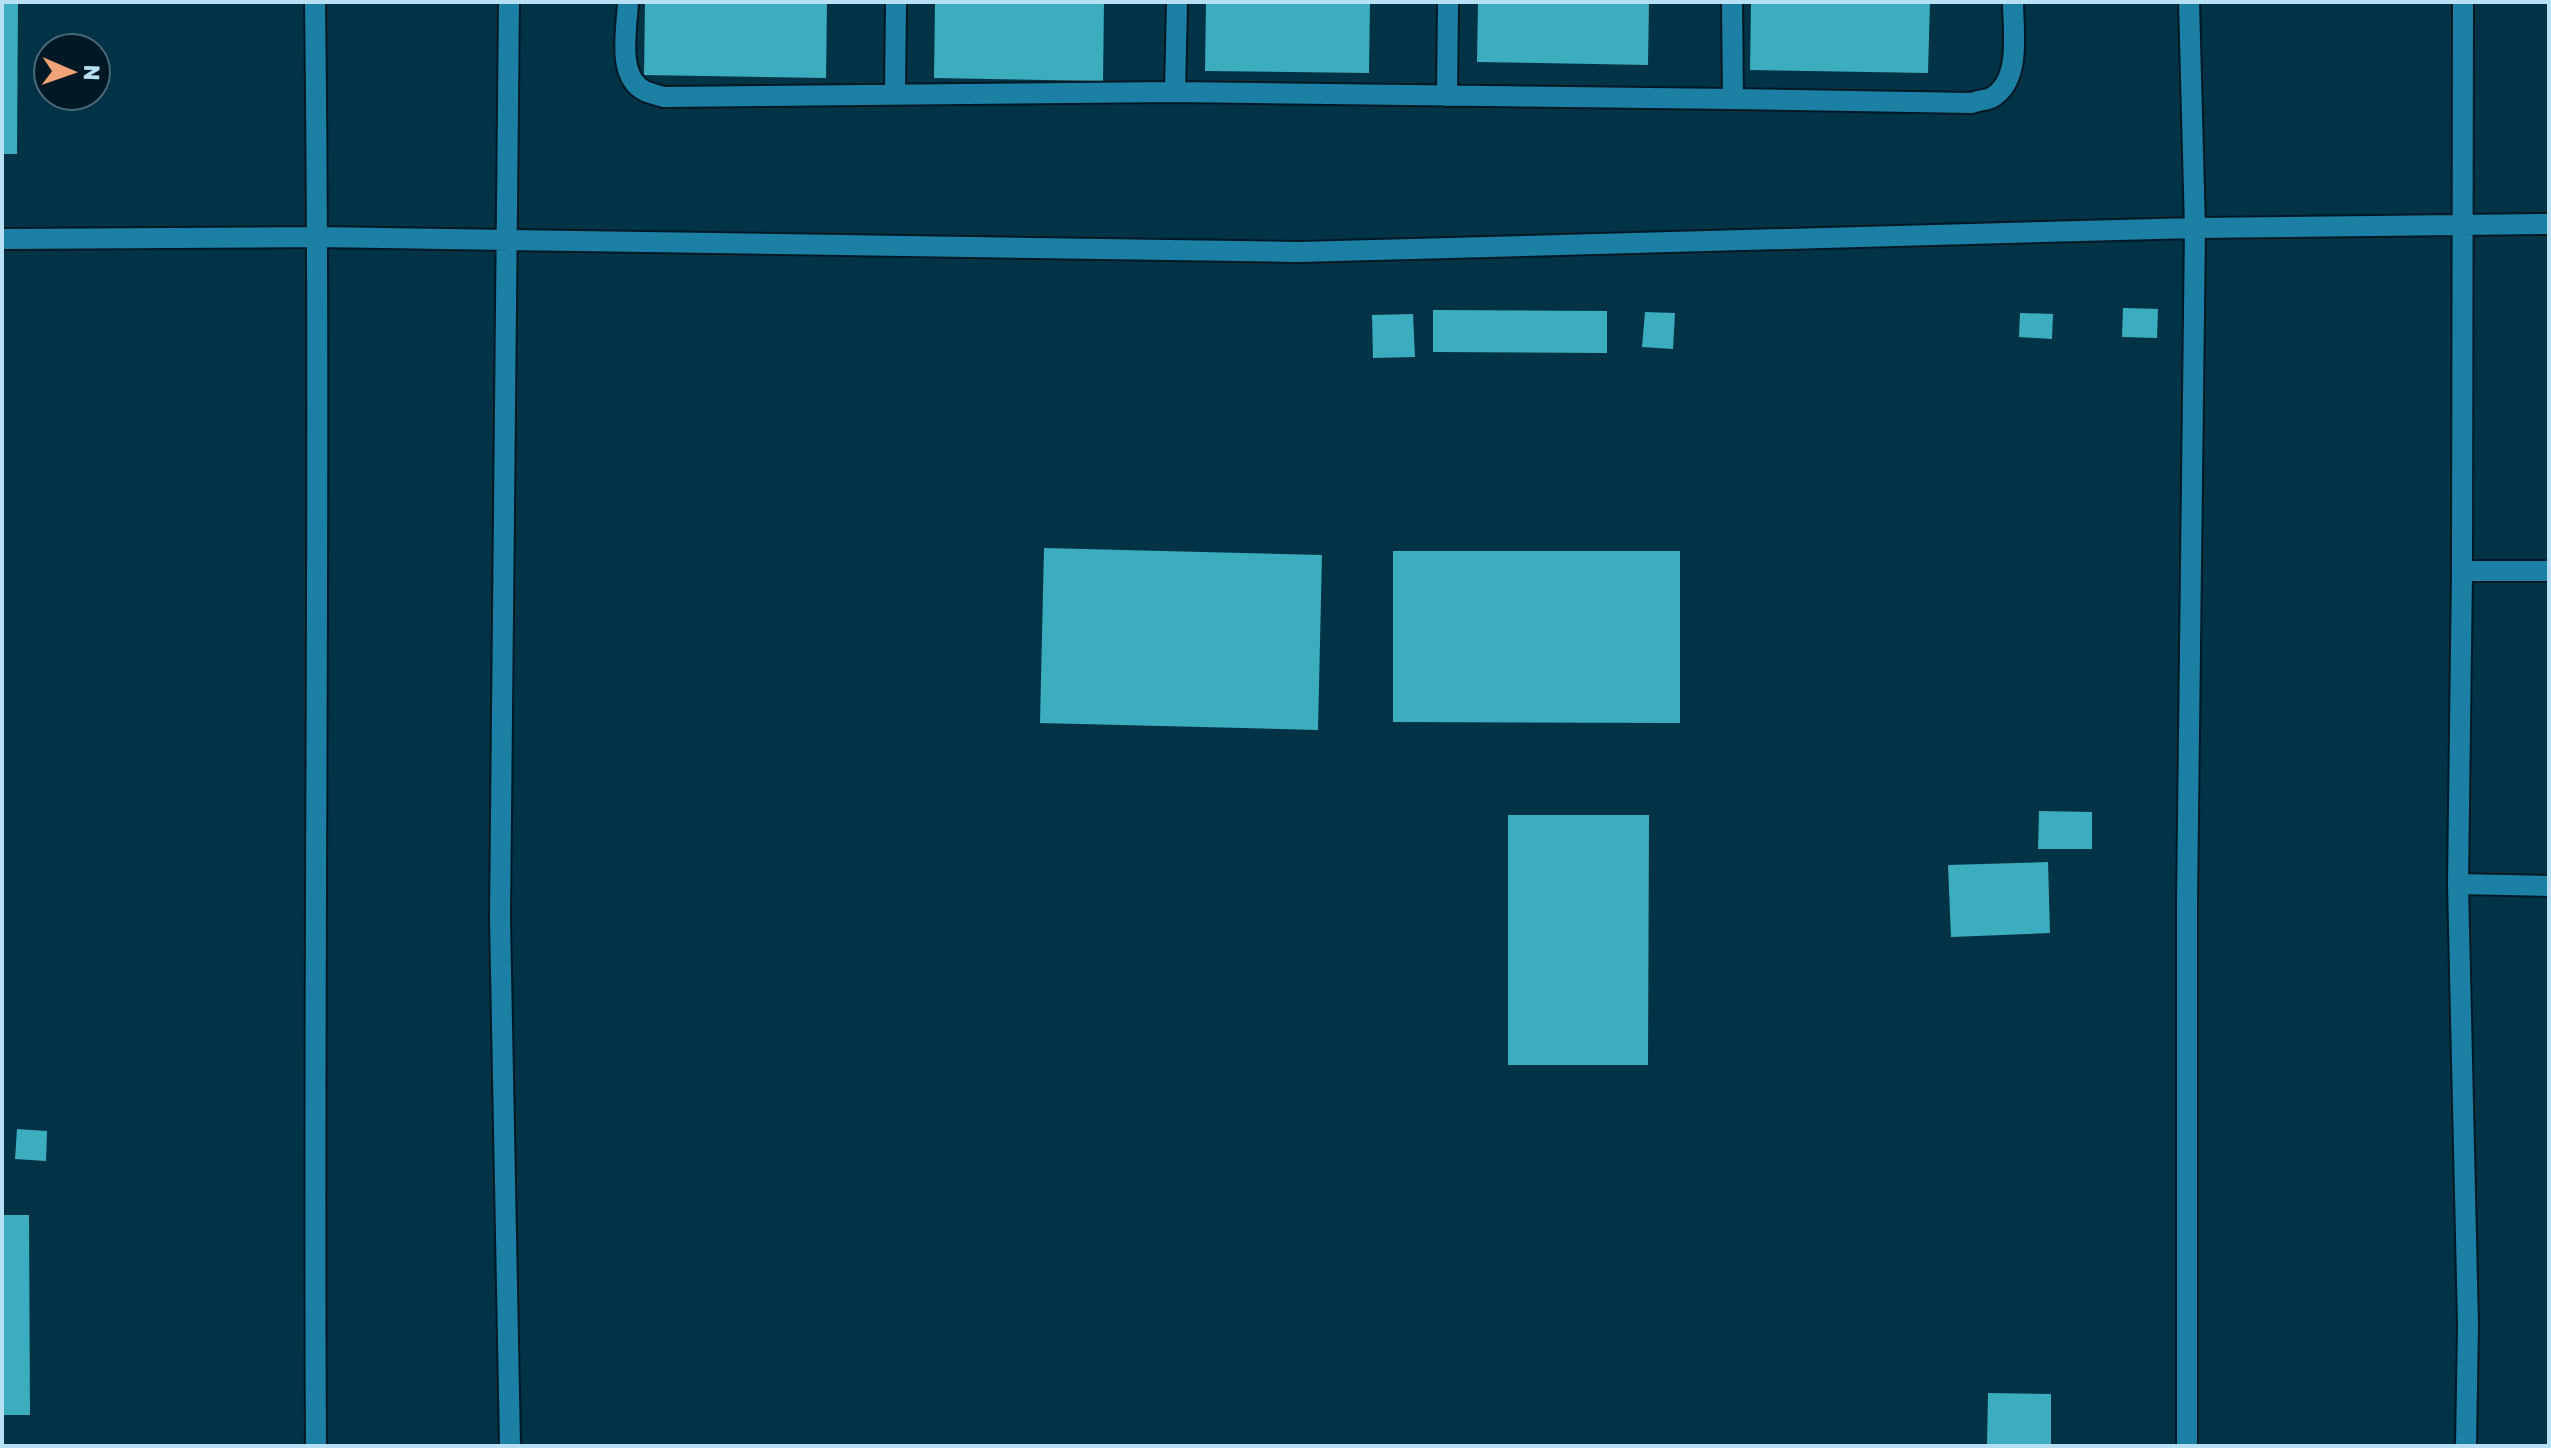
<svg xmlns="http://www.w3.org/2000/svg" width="2551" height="1448" viewBox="0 0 2551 1448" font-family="Rubik,sans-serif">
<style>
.building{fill:#3badbe}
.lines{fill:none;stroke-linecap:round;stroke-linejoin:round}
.minor-casing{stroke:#001925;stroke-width:24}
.minor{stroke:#1c7fa4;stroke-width:20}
</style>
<rect width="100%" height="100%" fill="#003346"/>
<path class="building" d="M2,2H18L17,154H2Z
M645,2H827L826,78L644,75Z
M935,2H1104L1103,81L934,78Z
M1206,2H1370L1369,73L1205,71Z
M1478,2H1649L1648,65L1477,62Z
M1751,2H1930L1928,73L1750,70Z
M2123,308L2158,309L2157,338L2122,337Z
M1433,310L1607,311V353L1433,352Z
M1645,312L1675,313L1673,349L1642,347Z
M2020,313L2053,314L2052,339L2019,337Z
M1413,314L1415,357L1373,358L1372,315Z
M1044,548L1322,555L1318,730L1040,723Z
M1393,551H1680V723L1393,722Z
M2039,811L2092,812V849H2038Z
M1508,815H1649L1648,1065H1508Z
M2048,862L2050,933L1951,937L1948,865Z
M17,1129L47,1131L46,1161L15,1159Z
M2,1215H29L30,1415H2Z
M1988,1393L2051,1394V1446H1987Z"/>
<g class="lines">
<g class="minor-casing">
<path id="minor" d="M315,2C321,483 313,965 316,1446
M509,2L500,918L510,1446
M628,2C627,29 616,77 645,91C651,94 658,95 664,97L1175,92L1177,2
M2463,2L2462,571L2458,884L2468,1325L2466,1446
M1175,92L1733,99L1732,2
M895,94L896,2
M1447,96L1448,2
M1733,99L1972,103C1977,101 1985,100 1991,98C2022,81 2013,31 2013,2
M2,239L318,237L1298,252L2195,228L2549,224
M2462,571H2549
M2458,884L2549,886
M2187,1446V902L2195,228L2189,2"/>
</g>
<use href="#minor" class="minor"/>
</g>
<rect width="2551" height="1448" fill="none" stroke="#b7e0f4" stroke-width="8"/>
<g transform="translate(72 72) rotate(92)"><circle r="38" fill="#001925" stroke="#496978" stroke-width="2"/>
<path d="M0-6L14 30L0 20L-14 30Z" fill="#f0a378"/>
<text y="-12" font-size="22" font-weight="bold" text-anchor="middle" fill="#b7e0f4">N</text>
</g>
</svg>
